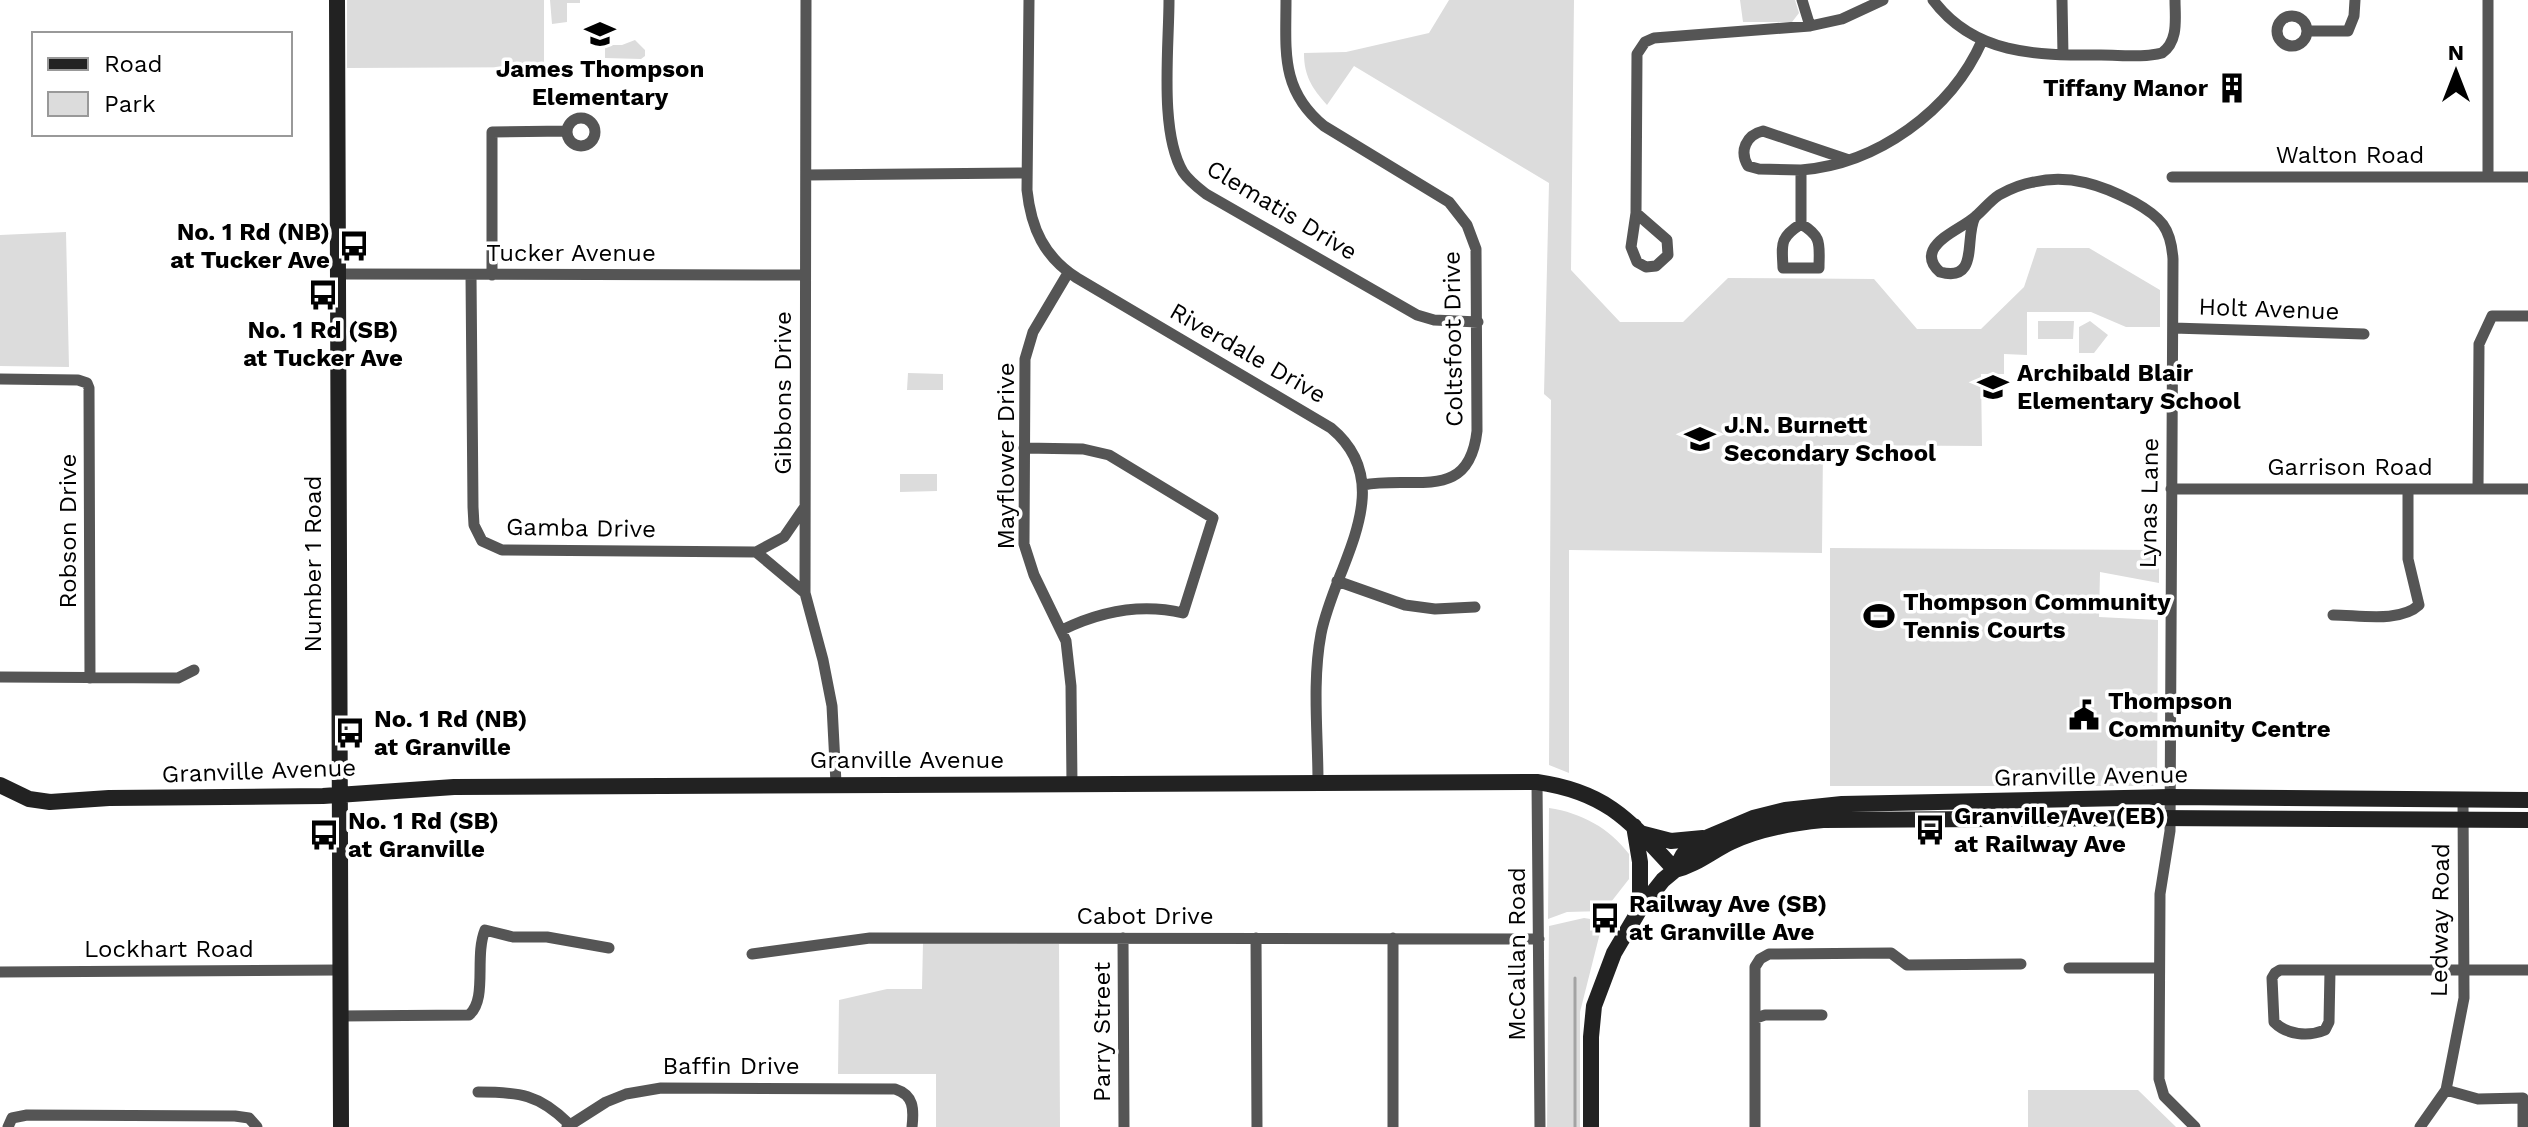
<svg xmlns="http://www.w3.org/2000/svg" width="2528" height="1127" viewBox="0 0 2528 1127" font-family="'Work Sans',sans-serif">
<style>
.green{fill:#dcdcdc}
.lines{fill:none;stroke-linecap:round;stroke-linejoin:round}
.stream{stroke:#a3a3a3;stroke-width:3}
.street{stroke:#555;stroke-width:11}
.secondary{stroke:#222;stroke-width:16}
.labels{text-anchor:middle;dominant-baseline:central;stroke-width:7;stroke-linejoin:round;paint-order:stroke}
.poi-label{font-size:24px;font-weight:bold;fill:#000;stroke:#fff;text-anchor:start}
.street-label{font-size:24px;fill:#000;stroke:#fff}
</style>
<rect width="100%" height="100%" fill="#fff"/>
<path class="green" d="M347,0H544V67L347,68Z
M550,0H580V3H567V22L552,24Z
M1449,0H1574L1571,270L1620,322H1683L1728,278L1874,279L1917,329H1981L2024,287L2037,248H2089L2160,290V327H2126L2091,312H2027V355L2004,354V374H1981L1982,446L1823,445L1822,553L1569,550V773L1549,765L1551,400L1544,394L1549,183L1354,66L1327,105C1312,88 1304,76 1304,53L1346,52L1429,33Z
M1740,0H1795L1799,13L1792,22H1743Z
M635,40L645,50V56L641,59L605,58V45H622Z
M66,232L69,367L0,366V235Z
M2038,321H2074L2073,339H2038Z
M2090,321L2108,335L2094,353H2079V327Z
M908,373L943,374V390H907Z
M900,474H937V491L900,492Z
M1830,548L2159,550V583L2100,572L2099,617L2158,620L2157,786H1830Z
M1549,808C1582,813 1609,828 1629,854V879L1604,911L1567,912L1548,919Z
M1584,918L1603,921L1580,1012V1127H1547L1549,926Z
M923,942L1059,944L1060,1127H936V1074H838L839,1000L887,989H922Z
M2028,1090H2138L2176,1127H2028Z"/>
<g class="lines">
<path class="stream" d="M1575,978V1127"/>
<path class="street" d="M806,0L805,593L823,660L832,706L836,783
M1029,0L1027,190C1031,228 1044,257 1077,278L1331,428C1401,486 1334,566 1321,634C1312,682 1318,734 1318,782
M1169,0C1169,47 1159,132 1183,172C1189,181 1197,187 1206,194L1417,315L1434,320L1478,322
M1286,0C1286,51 1280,90 1324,126L1449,202L1467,225L1476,249L1477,431C1469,503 1415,475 1363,485
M1802,0L1810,26
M1933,0C1975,56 2038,55 2101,55C2121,55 2143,58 2162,53C2179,41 2175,18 2175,0
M2062,0L2063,55
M2488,0V176
M2277 31a15 15 0 1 1 30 0a15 15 0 1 1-30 0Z
M2308,31H2348L2354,16L2355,0
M567 132a14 14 0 1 1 28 0a14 14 0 1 1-28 0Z
M1801,170L1759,169L1748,166C1739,151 1746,135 1763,131L1849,160
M806,175L1027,173
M2172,177H2528
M1636,213L1667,240L1668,255L1656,266L1646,267L1637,262L1631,247L1636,213L1637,54L1645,42L1654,38L1810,26L1842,19L1883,0
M1975,217C1964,237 1980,283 1940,272C1933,266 1929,259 1933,250C1941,235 1964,227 1976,216C1984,209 1990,201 1999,195C2010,189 2022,184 2034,182C2070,174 2102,185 2134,202C2161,217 2171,228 2173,259L2170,831L2160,894L2159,1079L2164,1096L2195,1127
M1801,224V170C1877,164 1951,111 1982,41
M1801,224C1823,237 1819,245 1819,268H1783C1782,244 1779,238 1801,224Z
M1068,273L1033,332L1025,359L1024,544L1034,575L1066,641L1071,686L1072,785
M337,274L805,275
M471,275L473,507L474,525L482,541L502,550L756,552L805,593
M492,275V132L567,131
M2173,328L2364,334
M0,379L78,380L87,383L89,388L90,678
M1024,448L1083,449L1109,455L1213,518L1183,613C1141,603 1101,611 1062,630
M2171,489H2528
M2478,489L2479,344L2492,316H2528
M756,552L784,537L804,508
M1337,581L1405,605L1435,609L1475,607
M2333,615C2359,615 2400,623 2419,605L2408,559V490
M0,677L178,678L194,670
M1537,782L1540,1127
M1123,938L1124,1127
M1256,938L1257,1127
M1393,938V1127
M752,954L870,938L1539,939
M2069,968H2159
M2330,971L2329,1022L2325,1030C2308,1037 2287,1035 2274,1022L2272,978L2275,973L2280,970H2528
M0,972L339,970
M340,1016L469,1015C488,999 474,957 485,930L513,937H547L609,948
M1756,1018L1765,1015H1822
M2446,1090L2478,1099L2523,1098V1127
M478,1092C519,1092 539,1094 569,1124
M8,1127L12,1118L27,1115L235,1116L249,1118L257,1127
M567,1127L606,1102L626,1094L661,1088L895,1089C914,1095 914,1109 912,1127
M1755,1127V967L1760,959L1769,954L1891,953L1907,965L2021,964
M2420,1127L2446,1090L2464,998L2463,800"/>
<path class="secondary" d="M337,0L341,1127
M0,785L29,799L50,802L109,798L323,796L454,787L1537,782C1607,792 1630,821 1675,870
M1634,826L1640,862V909
M1640,833L1671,841L1703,838
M1675,870C1696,865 1712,851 1731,842C1760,828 1792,823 1823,820L2153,818L2528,820
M1591,1127V1037L1594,1006L1614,953L1640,909L1663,880L1675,870L1683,855L1708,837L1753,818L1785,810L1842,804L2170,797L2528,800"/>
</g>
<defs>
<g id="school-bare" transform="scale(2.4)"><path d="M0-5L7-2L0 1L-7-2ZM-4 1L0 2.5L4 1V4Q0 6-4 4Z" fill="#000" stroke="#fff" stroke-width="2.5" paint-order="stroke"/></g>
<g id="building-bare" transform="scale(2.4)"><path d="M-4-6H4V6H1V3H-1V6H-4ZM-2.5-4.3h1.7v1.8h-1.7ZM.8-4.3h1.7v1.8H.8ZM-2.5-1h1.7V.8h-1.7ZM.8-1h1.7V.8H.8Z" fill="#000" stroke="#fff" stroke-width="2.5" paint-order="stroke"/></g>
<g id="bus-bare" transform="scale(2.4)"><path d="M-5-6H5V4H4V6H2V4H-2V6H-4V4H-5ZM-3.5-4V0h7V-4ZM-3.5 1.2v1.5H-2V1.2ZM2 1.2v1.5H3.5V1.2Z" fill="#000" stroke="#fff" stroke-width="2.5" paint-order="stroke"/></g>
<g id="stadium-bare" transform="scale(2.4)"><path d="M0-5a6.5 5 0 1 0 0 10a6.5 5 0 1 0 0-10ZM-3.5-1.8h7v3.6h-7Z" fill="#000" stroke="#fff" stroke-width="2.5" paint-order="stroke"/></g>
<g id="civic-bare" transform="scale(2.4)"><path d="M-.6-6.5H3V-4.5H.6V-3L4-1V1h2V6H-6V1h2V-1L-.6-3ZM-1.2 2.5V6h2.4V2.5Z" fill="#000" stroke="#fff" stroke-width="2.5" paint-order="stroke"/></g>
</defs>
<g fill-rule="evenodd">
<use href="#school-bare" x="600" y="34"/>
<use href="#building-bare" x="2232" y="88"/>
<use href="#bus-bare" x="354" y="246"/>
<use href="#bus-bare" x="323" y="295"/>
<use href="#school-bare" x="1993" y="387"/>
<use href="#school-bare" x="1700" y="439"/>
<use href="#stadium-bare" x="1879" y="616"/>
<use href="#civic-bare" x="2084" y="715"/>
<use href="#bus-bare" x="350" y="733"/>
<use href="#bus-bare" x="1930" y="830"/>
<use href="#bus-bare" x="324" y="835"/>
<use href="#bus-bare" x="1605" y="918"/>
</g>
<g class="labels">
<g class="poi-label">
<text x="600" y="69" text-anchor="middle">James Thompson<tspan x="600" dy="28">Elementary</tspan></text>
<text x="2208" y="88" text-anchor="end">Tiffany Manor</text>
<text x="330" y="232" text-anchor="end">No. 1 Rd (NB)<tspan x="330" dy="28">at Tucker Ave</tspan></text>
<text x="323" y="330" text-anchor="middle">No. 1 Rd (SB)<tspan x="323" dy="28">at Tucker Ave</tspan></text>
<text x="2017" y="373">Archibald Blair<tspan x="2017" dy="28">Elementary School</tspan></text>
<text x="1724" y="425">J.N. Burnett<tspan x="1724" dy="28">Secondary School</tspan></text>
<text x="1903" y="602">Thompson Community<tspan x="1903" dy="28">Tennis Courts</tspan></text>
<text x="2108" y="701">Thompson<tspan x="2108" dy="28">Community Centre</tspan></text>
<text x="374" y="719">No. 1 Rd (NB)<tspan x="374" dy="28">at Granville</tspan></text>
<text x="1954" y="816">Granville Ave (EB)<tspan x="1954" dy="28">at Railway Ave</tspan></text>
<text x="348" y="821">No. 1 Rd (SB)<tspan x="348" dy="28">at Granville</tspan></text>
<text x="1629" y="904">Railway Ave (SB)<tspan x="1629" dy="28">at Granville Ave</tspan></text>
</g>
<g class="street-label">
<text x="2350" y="155">Walton Road</text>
<text transform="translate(1282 210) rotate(31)">Clematis Drive</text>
<text x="571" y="253">Tucker Avenue</text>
<text transform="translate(2269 309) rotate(2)">Holt Avenue</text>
<text transform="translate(1453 339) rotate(-91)">Coltsfoot Drive</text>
<text transform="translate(1248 353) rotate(30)">Riverdale Drive</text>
<text transform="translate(783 393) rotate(-90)">Gibbons Drive</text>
<text transform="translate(1006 456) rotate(-90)">Mayflower Drive</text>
<text x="2350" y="467">Garrison Road</text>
<text transform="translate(2149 503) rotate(-89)">Lynas Lane</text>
<text transform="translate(581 528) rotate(1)">Gamba Drive</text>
<text transform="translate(68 531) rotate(-90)">Robson Drive</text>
<text transform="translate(313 564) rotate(-90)">Number 1 Road</text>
<text x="907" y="760">Granville Avenue</text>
<text transform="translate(259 771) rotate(-2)">Granville Avenue</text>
<text transform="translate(2091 776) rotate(-1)">Granville Avenue</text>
<text x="1145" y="916">Cabot Drive</text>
<text transform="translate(2440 920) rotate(-89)">Ledway Road</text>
<text x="169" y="949">Lockhart Road</text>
<text transform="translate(1517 954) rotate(-90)">McCallan Road</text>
<text transform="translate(1102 1032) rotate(-90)">Parry Street</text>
<text x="731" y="1066">Baffin Drive</text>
</g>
</g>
<rect x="32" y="32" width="260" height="104" fill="#ffffff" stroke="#999999" stroke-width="2"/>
<rect x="48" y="58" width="40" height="12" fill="#222222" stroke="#999999" stroke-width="2"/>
<text x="104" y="72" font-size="24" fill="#000000">Road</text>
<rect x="48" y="92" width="40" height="24" fill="#dcdcdc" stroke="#999999" stroke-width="2"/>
<text x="104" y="112" font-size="24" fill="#000000">Park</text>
<g transform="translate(2456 72)" stroke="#ffffff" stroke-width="6" paint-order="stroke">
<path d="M0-6L14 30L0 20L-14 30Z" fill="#000000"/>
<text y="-12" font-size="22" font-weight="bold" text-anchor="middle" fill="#000000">N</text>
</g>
</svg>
